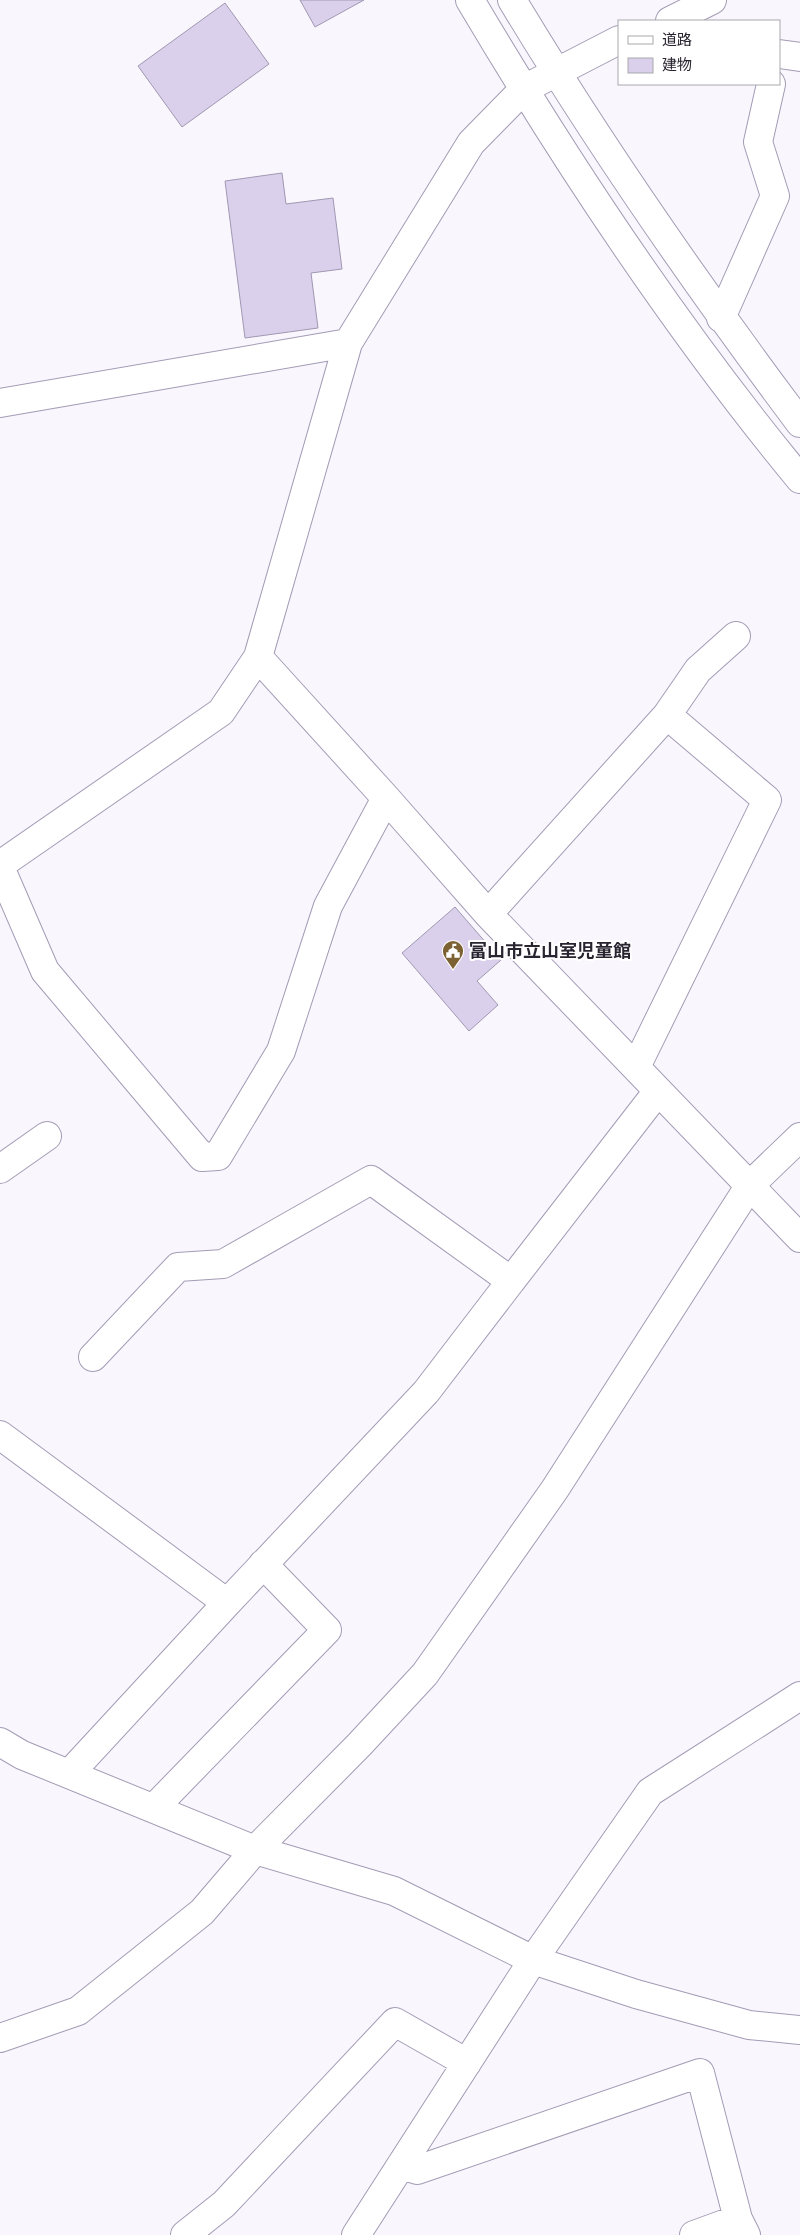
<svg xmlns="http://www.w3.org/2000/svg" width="800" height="2235" viewBox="0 0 800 2235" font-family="Helvetica,'Noto Sans JP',sans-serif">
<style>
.building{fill:#dad0ec;stroke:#a097b1}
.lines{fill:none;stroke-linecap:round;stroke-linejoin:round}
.minor-casing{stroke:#a49bb5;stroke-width:30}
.minor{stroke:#fff;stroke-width:28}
.labels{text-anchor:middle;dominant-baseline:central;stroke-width:4;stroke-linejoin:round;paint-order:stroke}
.poi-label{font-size:18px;font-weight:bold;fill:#292530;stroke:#fff;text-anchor:start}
</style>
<rect width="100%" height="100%" fill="#f9f7fd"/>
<path class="building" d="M300,0H364L315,27Z
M225,3L269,64L182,127L138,66Z
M282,173L286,204L333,198L342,269L311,273L318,328L245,338L225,181Z
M455,907L501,960L477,981L498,1005L469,1031L402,953Z"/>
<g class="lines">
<g class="minor-casing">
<path id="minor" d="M470,0C569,167 676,329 800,479
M512,0C600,146 698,287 800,423
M670,21L712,0
M779,54L800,57
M721,318L775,196L758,142L771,84
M0,403L348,343
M258,657L386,798L488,914L800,1238
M0,865L221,712L258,657L348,343L471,143L524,89L619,40
M0,867L45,971L202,1157L218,1156L281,1051L328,906L386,798
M488,914L667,715
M636,1067L767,800L667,715L698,670L736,636
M0,1169L47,1136
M93,1357L178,1267L223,1264L371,1180L511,1281L658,1091
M0,1435L227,1603
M0,1742L22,1755L255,1850L394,1891L533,1960L636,1994L749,2025L800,2030
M70,1773L227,1603L426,1392L511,1281
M154,1808L327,1630L263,1564
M0,2038L78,2011L202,1912L255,1850L359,1745L425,1674L555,1489L750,1185L800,1137
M401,2165L417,2170L700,2073L738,2219L746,2235
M185,2235L224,2204L395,2022L467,2063
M356,2235L533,1960L650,1792L800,1696
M694,2235L738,2219"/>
</g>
<use href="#minor" class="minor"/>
</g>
<defs>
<g id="civic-pin" transform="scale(1.125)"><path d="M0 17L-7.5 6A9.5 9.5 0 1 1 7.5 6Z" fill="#7c6133" stroke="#fff"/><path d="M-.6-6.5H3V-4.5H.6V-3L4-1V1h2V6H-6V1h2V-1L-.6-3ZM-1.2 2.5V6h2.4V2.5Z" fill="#fff"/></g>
</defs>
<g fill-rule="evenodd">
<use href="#civic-pin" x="453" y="951"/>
</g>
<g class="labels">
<g class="poi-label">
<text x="469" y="951">富山市立山室児童館</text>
</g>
</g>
<rect x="618" y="20" width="162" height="65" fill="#ffffff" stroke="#a9a8ac"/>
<rect x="628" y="36" width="25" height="8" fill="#ffffff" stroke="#a9a8ac"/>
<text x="662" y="45" font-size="15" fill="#292530">道路</text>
<rect x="628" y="58" width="25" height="15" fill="#dad0ec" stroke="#a9a8ac"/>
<text x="662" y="70" font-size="15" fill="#292530">建物</text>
</svg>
